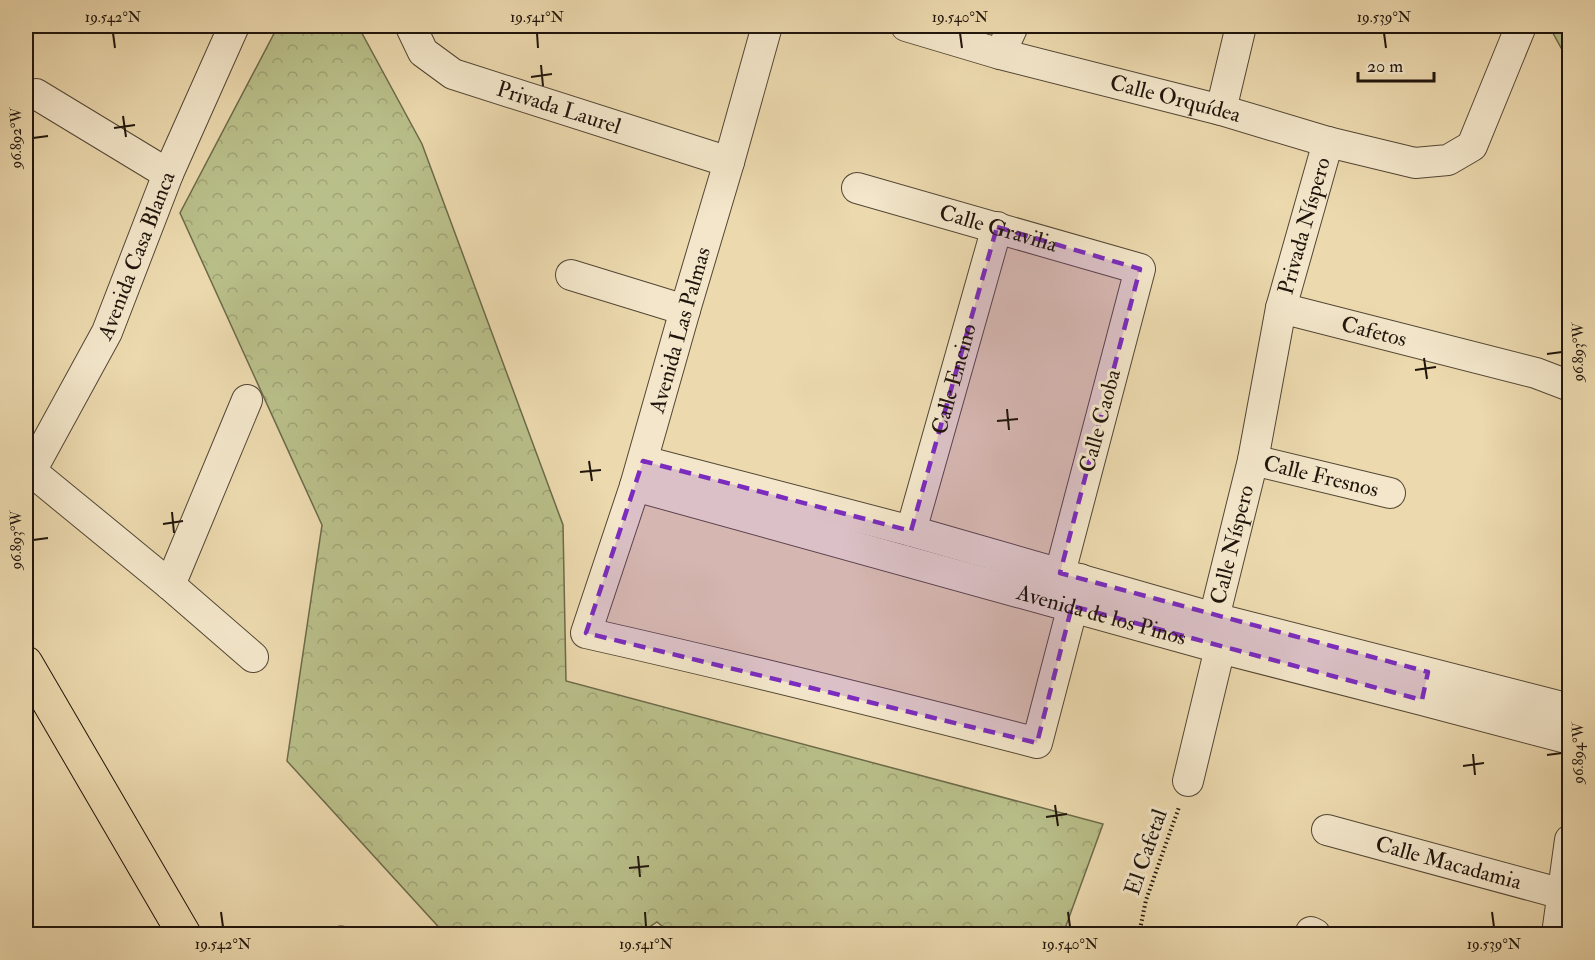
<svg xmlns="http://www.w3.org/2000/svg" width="1595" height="960" viewBox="0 0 1595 960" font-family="'IM FELL Double Pica',serif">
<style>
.forest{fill:url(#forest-crowns);stroke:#6c6a4a;stroke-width:1.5}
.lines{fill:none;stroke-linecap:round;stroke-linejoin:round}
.service-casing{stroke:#534634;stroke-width:17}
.minor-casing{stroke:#534634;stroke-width:32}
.primary-casing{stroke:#20150c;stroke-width:35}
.path{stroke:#20150c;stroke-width:4;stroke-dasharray:1.5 3;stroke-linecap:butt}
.service{stroke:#f3e6ca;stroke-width:15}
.minor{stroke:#f3e6ca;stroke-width:30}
.primary{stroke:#ecd9ae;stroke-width:33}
.marked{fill:#7b2cbf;fill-opacity:0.2;stroke:#7b2cbf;stroke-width:4.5;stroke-dasharray:12 8;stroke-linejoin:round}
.ticks{fill:none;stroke:#20150c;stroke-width:2}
.labels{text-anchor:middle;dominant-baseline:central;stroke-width:6;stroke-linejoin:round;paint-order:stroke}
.street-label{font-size:22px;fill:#20150c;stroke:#f3e6ca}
.neatline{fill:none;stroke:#20150c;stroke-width:2}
.ticks-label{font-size:15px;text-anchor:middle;fill:#20150c}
</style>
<defs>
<pattern id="forest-crowns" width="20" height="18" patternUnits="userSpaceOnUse" patternTransform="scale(1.5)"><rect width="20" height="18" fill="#b9bf89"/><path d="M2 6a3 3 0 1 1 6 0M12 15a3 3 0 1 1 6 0" fill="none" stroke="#9fa375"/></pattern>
</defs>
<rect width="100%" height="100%" fill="#ecd9ae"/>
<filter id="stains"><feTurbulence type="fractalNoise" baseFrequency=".00333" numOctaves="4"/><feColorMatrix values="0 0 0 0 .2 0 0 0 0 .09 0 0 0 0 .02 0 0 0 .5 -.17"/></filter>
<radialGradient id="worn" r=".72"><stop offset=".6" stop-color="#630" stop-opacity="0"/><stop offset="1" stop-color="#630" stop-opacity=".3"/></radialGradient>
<path class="forest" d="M278,26H358L422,144L563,525L566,681L1103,824L1063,934H672L657,922L639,934H445L287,761L322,525L180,213Z
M1549,26H1569V62Z"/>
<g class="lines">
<g class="service-casing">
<path id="service" d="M340,934H342"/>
</g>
<g class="minor-casing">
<g id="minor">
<path id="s1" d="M411,26L412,29L423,52L453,74L729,162"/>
<path d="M767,26L729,162L685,310L635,486L586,633C737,667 887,704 1037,743L1080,579"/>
<path id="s2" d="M906,26L1000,54L1221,110L1328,142L1415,163L1448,160L1472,146L1521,26"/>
<path d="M1000,54L1013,26"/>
<path d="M36,94L168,174"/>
<path d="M1221,110L1241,26"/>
<path id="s3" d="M857,188L1140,269L1060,573"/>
<path d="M571,275L685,310"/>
<path id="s4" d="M1281,308L1536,373L1570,386"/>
<path id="s5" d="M1253,460L1390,493"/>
<path d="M643,461L911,531L1214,618L1570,709"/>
<path d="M31,471L170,585L253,657"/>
<path id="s6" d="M26,478L31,471L107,332L168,174L234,26"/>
<path id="s7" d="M635,486L1220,648L1422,700L1570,739"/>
<path id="s8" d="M911,531L997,227"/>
<path d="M170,585L247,400"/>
<path id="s9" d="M1188,781L1220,648L1214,618L1253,460L1281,308L1328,142"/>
<path id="s10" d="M1327,830L1570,896"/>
<path d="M1311,932L1315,934"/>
<path d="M1557,934L1570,840"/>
</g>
</g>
<g class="primary-casing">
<path id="primary" d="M26,663L184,934"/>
</g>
<path class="path" d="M1139,934L1146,900L1179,807"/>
<use href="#service" class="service"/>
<use href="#minor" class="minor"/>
<use href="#primary" class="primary"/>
</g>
<path class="marked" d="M997,227L1140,269L1060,573L1428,672L1422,700L1072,606L1037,743L586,633L643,461L911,531Z"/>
<path class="ticks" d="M113,33L115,48M537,33L538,48M960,33L962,48M1384,33L1386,48M541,65L543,86M531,77L552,74M123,116L126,137M114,128L135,125M33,138L48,136M1547,354L1562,352M1424,358L1427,379M1415,370L1436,367M1007,409L1009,430M997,421L1018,419M589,461L592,481M580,472L601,470M172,512L174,533M163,524L183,521M33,540L48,538M1473,754L1475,775M1547,755L1562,753M1463,766L1484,763M1055,805L1058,826M1046,817L1067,814M638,856L640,877M629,868L649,866M221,912L223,927M645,912L646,927M1068,912L1070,927M1492,912L1494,927"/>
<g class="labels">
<g class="street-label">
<text stroke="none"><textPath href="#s2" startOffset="279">Calle Orquídea</textPath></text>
<text stroke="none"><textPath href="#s1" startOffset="177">Privada Laurel</textPath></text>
<text stroke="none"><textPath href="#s9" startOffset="570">Privada Níspero</textPath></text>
<text stroke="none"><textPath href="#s3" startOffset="147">Calle Gravilia</textPath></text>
<text stroke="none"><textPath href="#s6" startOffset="249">Avenida Casa Blanca</textPath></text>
<text transform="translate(680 330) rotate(-74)">Avenida Las Palmas</text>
<text stroke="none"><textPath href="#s4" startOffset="96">Cafetos</textPath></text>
<text stroke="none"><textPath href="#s8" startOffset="158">Calle Encino</textPath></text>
<text transform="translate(1100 421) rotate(-75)">Calle Caoba</text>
<text stroke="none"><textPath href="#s5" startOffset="70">Calle Fresnos</textPath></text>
<text stroke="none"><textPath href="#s9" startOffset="243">Calle Níspero</textPath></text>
<text stroke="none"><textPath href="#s7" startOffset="484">Avenida de los Pinos</textPath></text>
<text transform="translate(1146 852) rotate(-71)">El Cafetal</text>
<text stroke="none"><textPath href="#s10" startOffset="126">Calle Macadamia</textPath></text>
</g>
</g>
<rect width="1595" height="960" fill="none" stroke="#ecd9ae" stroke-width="66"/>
<path d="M1358 72v9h76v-9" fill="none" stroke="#20150c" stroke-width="3"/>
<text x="1367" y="72" font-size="18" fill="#20150c" stroke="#f3e6ca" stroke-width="4.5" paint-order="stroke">20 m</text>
<rect x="33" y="33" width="1529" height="894" class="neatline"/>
<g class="ticks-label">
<text x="113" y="22">19.542°N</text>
<text x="537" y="22">19.541°N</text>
<text x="960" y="22">19.540°N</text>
<text x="1384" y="22">19.539°N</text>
<text transform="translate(16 138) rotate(-90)" y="5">96.892°W</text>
<text transform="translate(1578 352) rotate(-90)" y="5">96.893°W</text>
<text transform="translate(16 540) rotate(-90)" y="5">96.893°W</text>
<text transform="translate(1578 753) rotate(-90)" y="5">96.894°W</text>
<text x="223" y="949">19.542°N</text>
<text x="646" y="949">19.541°N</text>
<text x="1070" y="949">19.540°N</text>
<text x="1494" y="949">19.539°N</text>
</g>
<rect width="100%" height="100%" filter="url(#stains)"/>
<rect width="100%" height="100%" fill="url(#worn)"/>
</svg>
